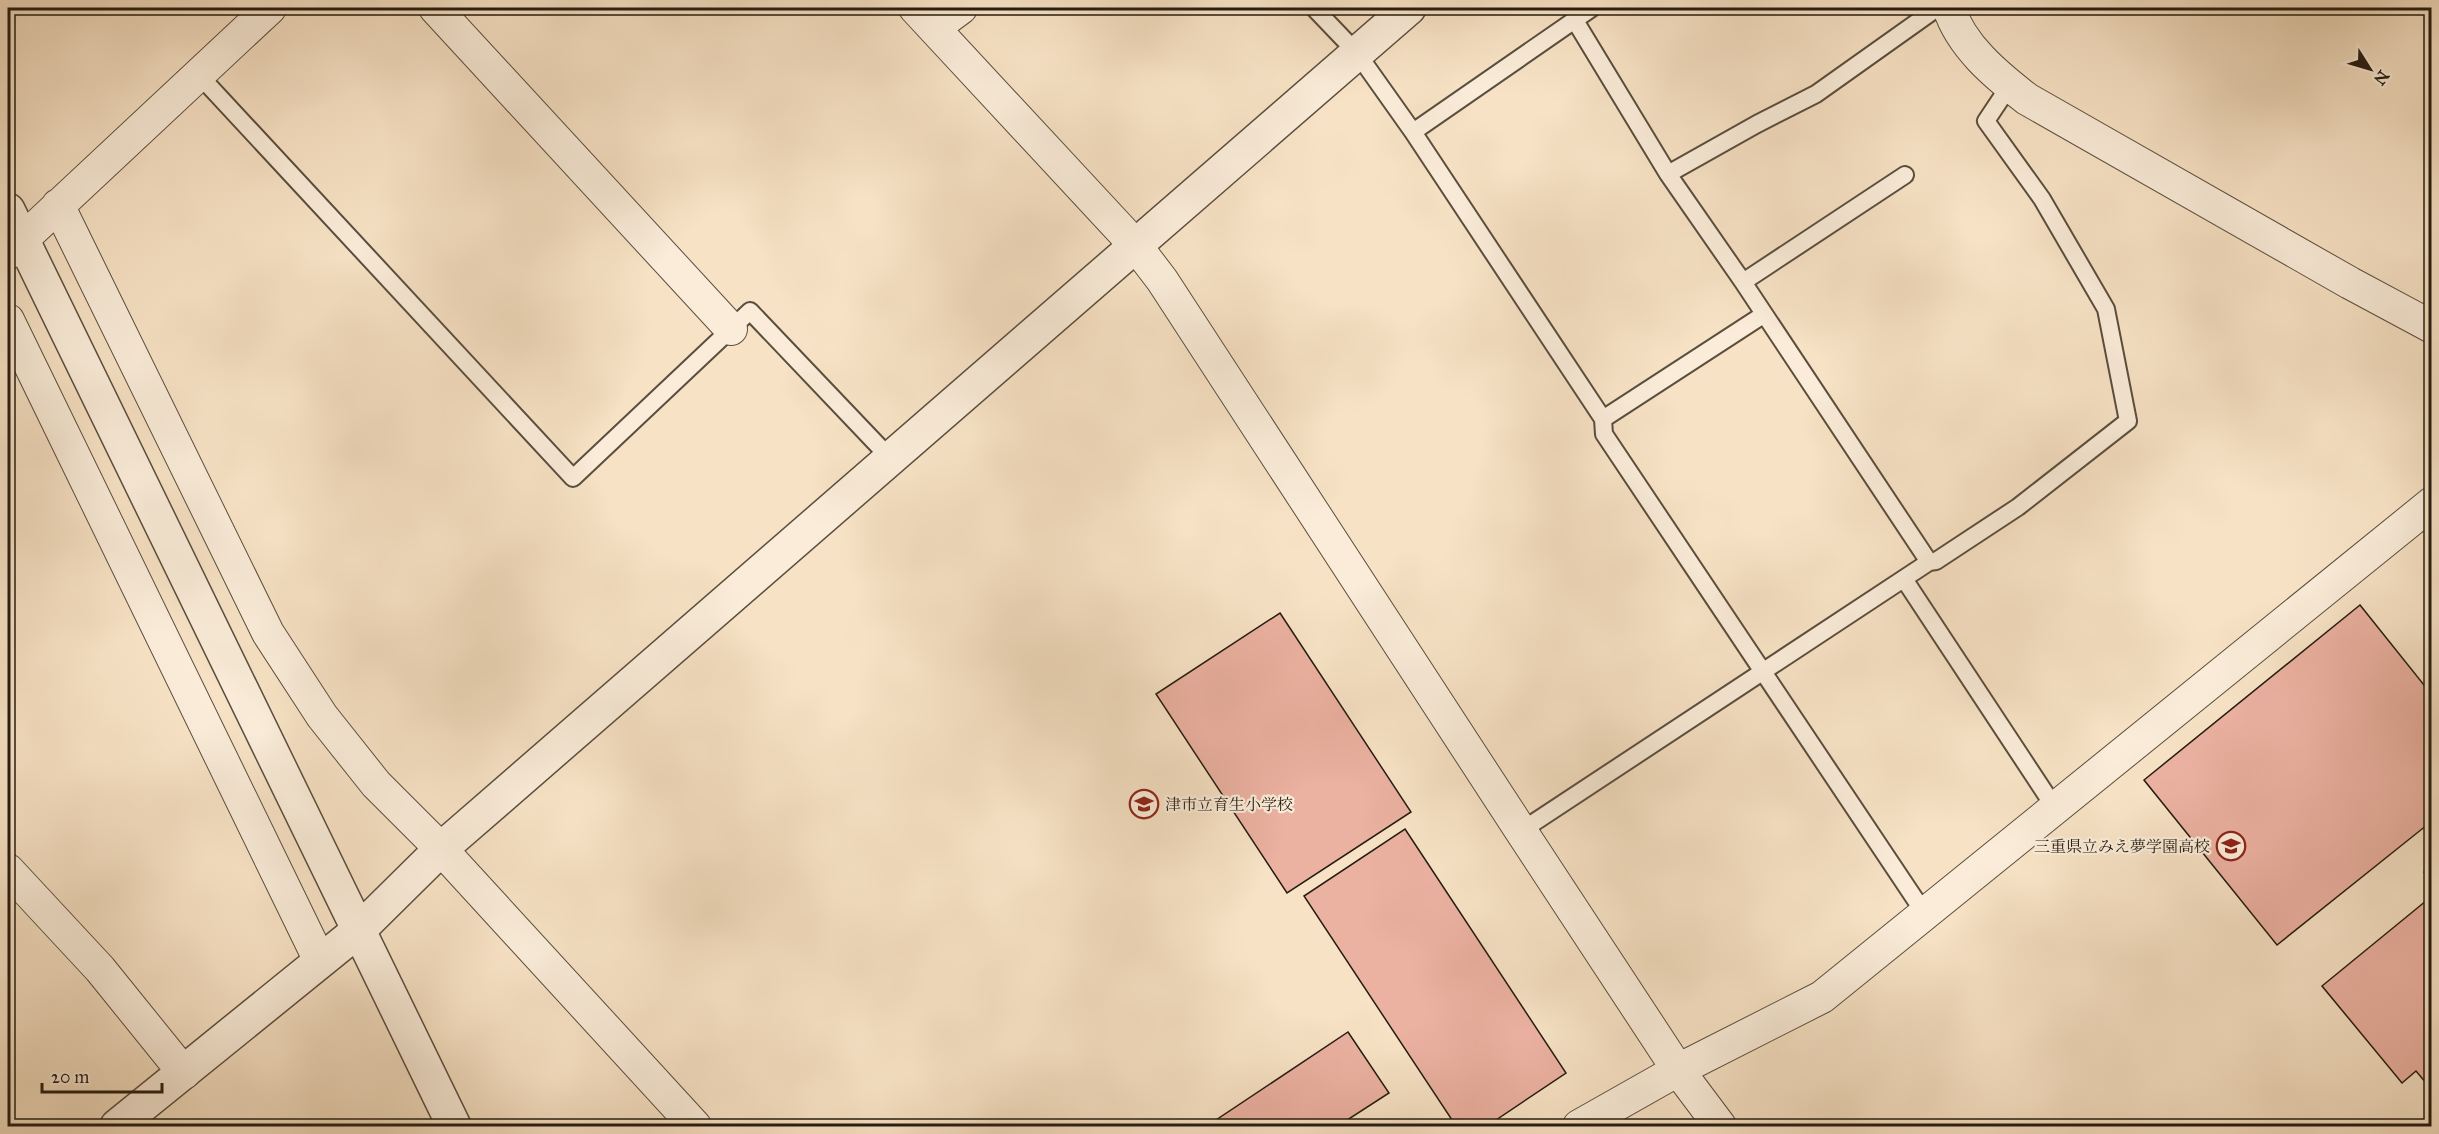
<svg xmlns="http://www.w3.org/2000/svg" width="2439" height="1134" viewBox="0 0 2439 1134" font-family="'IM FELL Great Primer','Noto Serif JP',serif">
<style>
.building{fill:#ebb1a1;stroke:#251c11;stroke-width:1.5}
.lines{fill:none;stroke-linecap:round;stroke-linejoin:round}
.service-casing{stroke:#5a4e3e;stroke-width:20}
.minor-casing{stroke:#5a4e3e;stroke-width:34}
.tertiary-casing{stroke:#5a4e3e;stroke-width:36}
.service{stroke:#faecd9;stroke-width:16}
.minor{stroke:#faecd9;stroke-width:32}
.tertiary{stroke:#faecd9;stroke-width:33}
.labels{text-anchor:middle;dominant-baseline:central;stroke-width:4.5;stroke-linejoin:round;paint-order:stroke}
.poi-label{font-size:16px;fill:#251c11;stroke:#faecd9;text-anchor:start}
</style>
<rect width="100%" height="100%" fill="#f7e2c5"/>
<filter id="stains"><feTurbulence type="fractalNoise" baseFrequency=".00333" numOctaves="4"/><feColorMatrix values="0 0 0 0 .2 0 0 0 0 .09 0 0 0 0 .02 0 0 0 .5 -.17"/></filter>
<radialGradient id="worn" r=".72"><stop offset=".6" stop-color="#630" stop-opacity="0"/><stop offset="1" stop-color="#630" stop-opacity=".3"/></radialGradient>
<path class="building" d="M2360,605L2432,695V821L2277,945L2144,780Z
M1280,613L1411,812L1287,893L1156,694Z
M1405,829L1566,1073L1487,1126H1456L1304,896Z
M2432,866V881L2424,872Z
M2432,896V1090L2416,1071L2402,1083L2322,986Z
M1348,1032L1389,1093L1338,1126H1207Z"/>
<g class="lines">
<g class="service-casing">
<path id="service" d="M1314,8L1357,53L1413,132L1603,419L1604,434L1925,914
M199,75L573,478L750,311L890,458
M1413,132L1592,8
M1668,174L1757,124L1816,94L1937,8
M1743,282L1905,175
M1603,419L1763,315
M1929,562L1936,561L2018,507L2128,421L2106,309L2042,199L1986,121L2010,85
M1904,579L2055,808
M1521,831L1929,562L1743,282L1668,174L1574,19"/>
</g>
<g class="minor-casing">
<path id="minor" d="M435,8L731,329
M915,8L1136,246L1162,280L1521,831L1678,1070L1720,1126
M1949,8C1961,46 1996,75 2027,99L2350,283L2432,327
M934,28L961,8
M58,205L268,633L322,716L376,784L441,849L695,1126
M8,253L270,8
M8,320L320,961
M8,870L100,969L184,1073
M1579,1126L1678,1070L1822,997L2432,503"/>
</g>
<g class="tertiary-casing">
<path id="tertiary" d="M8,210L454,1126
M117,1126L359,930L441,849L1409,8"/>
</g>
<use href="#service" class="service"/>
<use href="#minor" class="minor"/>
<use href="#tertiary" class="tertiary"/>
</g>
<defs>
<g id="school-ring" transform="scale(1.5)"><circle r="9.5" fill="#faecd9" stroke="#8f2418" stroke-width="1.5"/><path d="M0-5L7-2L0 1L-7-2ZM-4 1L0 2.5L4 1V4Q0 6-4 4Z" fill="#8f2418"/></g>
</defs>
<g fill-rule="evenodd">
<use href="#school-ring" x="1144" y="804"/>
<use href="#school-ring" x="2231" y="846"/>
</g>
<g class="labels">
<g class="poi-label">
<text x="1165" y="804">津市立育生小学校</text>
<text x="2210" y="846" text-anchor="end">三重県立みえ夢学園高校</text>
</g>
</g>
<rect width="2439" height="1134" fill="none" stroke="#f7e2c5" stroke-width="30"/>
<rect x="9" y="9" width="2421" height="1116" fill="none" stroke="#251c11" stroke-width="3"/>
<rect x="15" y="15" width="2409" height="1104" fill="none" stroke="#251c11" stroke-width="1.5"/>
<g transform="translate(2370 69) rotate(127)" stroke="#faecd9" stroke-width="4.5" paint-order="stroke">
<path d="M0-4.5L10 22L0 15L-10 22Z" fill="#251c11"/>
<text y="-9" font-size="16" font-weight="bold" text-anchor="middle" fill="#251c11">N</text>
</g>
<path d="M42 1083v9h120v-9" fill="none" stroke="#251c11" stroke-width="3"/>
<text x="51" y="1083" font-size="18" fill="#251c11" stroke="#faecd9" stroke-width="4.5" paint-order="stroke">20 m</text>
<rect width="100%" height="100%" filter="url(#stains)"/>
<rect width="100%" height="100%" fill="url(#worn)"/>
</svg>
